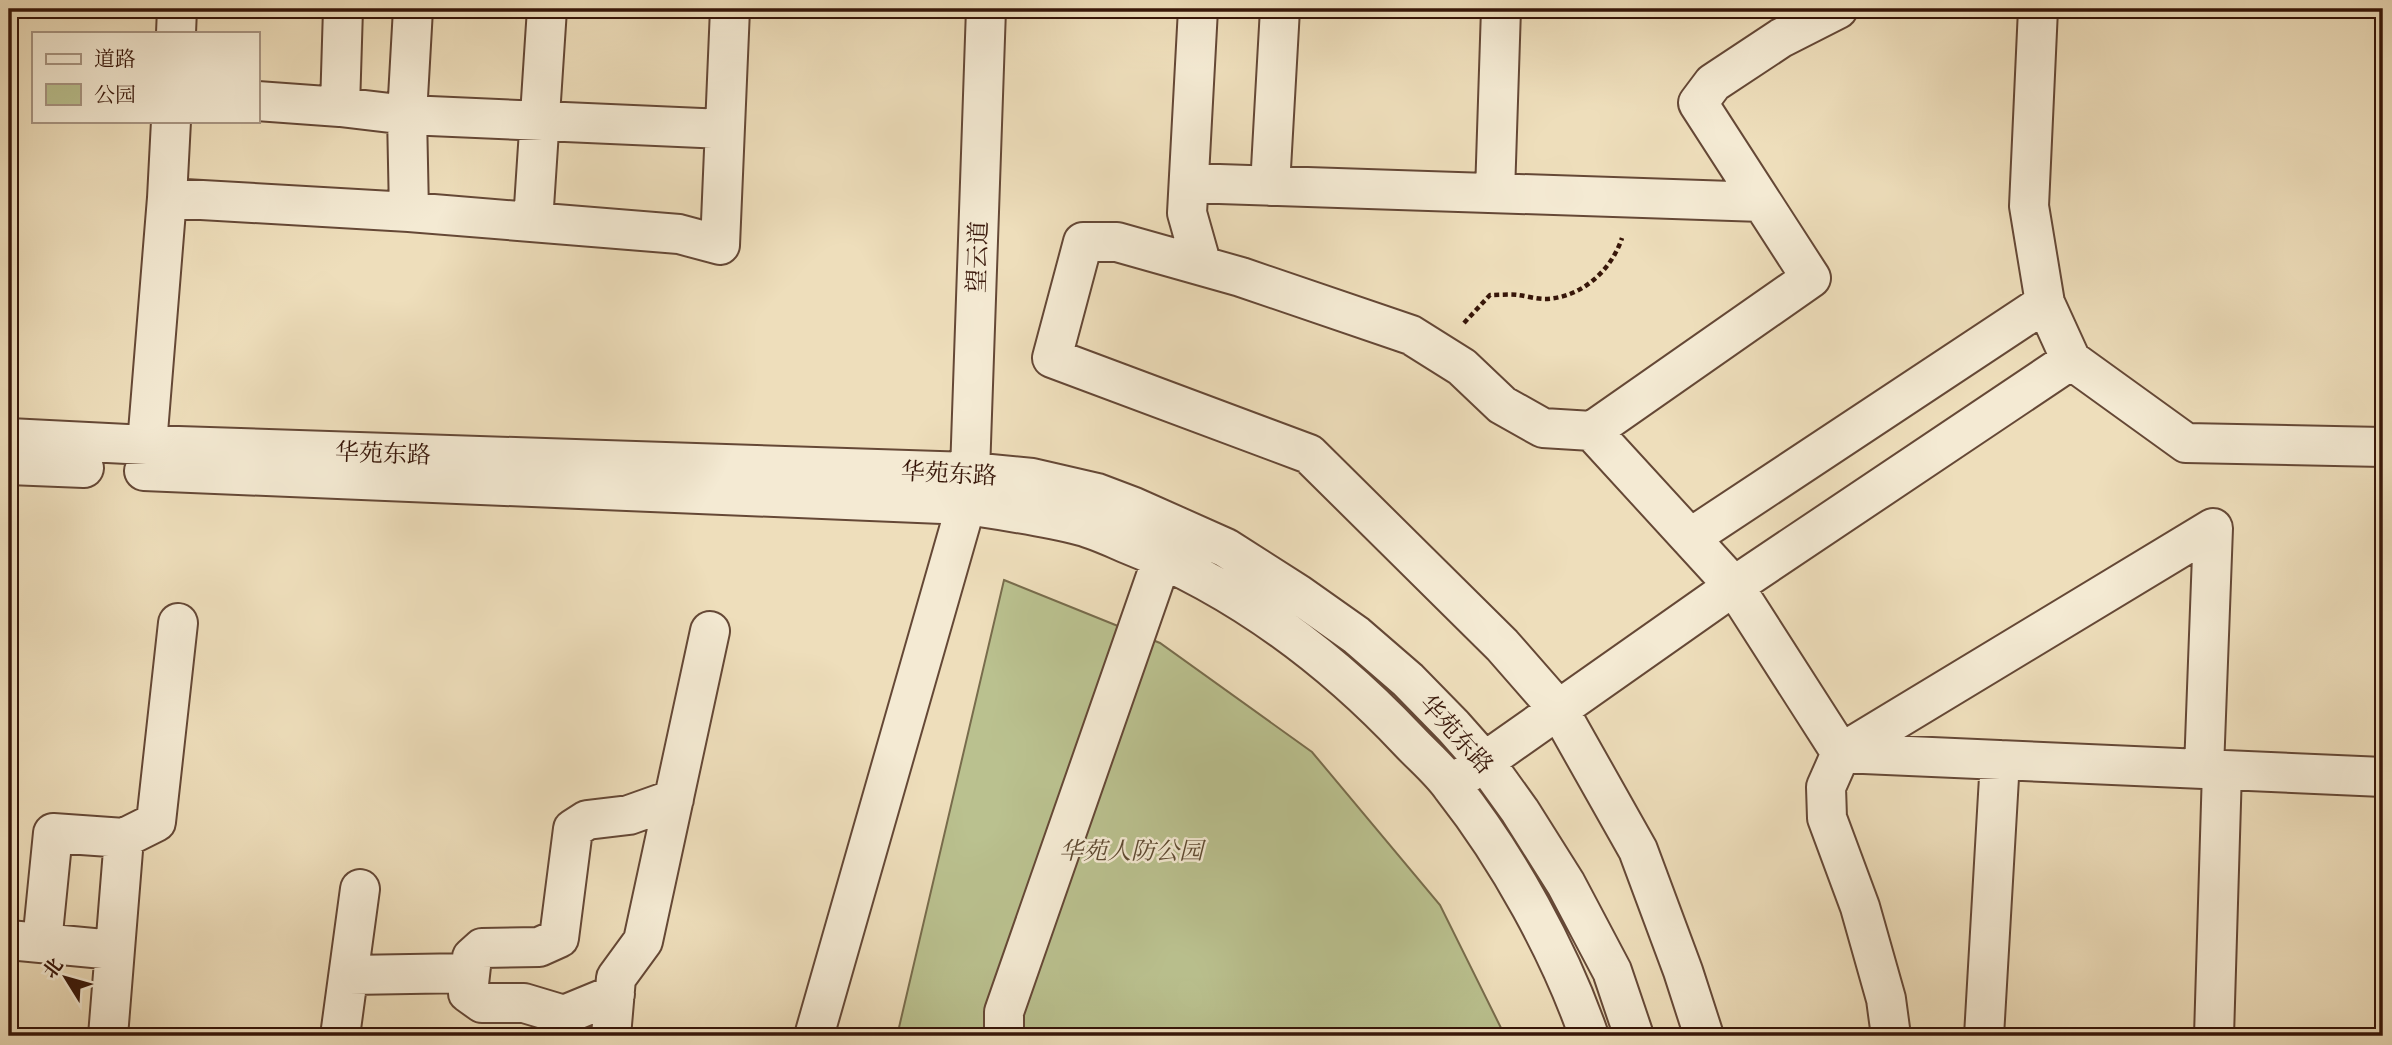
<svg xmlns="http://www.w3.org/2000/svg" width="2392" height="1045" viewBox="0 0 2392 1045" font-family="'Gentium Book Plus','Noto Serif SC',serif">
<style>
.green{fill:#bac18f;stroke:#786c4c;stroke-width:2}
.lines{fill:none;stroke-linecap:round;stroke-linejoin:round}
.minor-casing{stroke:#654836;stroke-width:42}
.path{stroke:#371609;stroke-width:4.5;stroke-dasharray:5 3.5;stroke-linecap:butt}
.minor{stroke:#f4ead3;stroke-width:38}
.labels{text-anchor:middle;dominant-baseline:central;stroke-width:5;stroke-linejoin:round;paint-order:stroke}
.street-label{font-size:24px;fill:#371609;stroke:#f4ead3}
.park-label{font-size:24px;font-style:italic;fill:#5e4931;stroke:#f4ead3}
</style>
<rect width="100%" height="100%" fill="#eedebb"/>
<filter id="stains"><feTurbulence type="fractalNoise" baseFrequency=".00286" numOctaves="4"/><feColorMatrix values="0 0 0 0 .2 0 0 0 0 .09 0 0 0 0 .02 0 0 0 .5 -.17"/></filter>
<radialGradient id="worn" r=".72"><stop offset=".6" stop-color="#630" stop-opacity="0"/><stop offset="1" stop-color="#630" stop-opacity=".3"/></radialGradient>
<path class="green" d="M1004,580L1160,643L1312,752L1440,905L1505,1036H897Z"/>
<g class="lines">
<g class="minor-casing">
<path id="minor" d="M1198,9L1187,213L1202,266
M2038,9L2029,206L2045,303L2071,360L2186,443L2383,447
M176,33L177,9
M257,101L340,107L407,115L413,9
M340,107L343,9
M1189,183L1762,202
M1270,186L1280,9
M1495,193L1501,9
M167,198L409,212L679,234L720,245L730,9
M409,212L407,115L724,129
M533,222L547,9
M1592,431L1811,278L1698,103L1713,83L1781,38L1838,9
M9,438L147,445L970,472L1032,478L1097,493L1134,507L1226,548L1298,594L1356,635L1408,680L1453,726L1484,761L1520,811L1566,884L1612,971L1634,1036
M9,465L84,468
M145,469L167,198L171,121
M144,471L966,505C1005,511 1043,516 1081,526C1096,530 1111,537 1125,543C1234,586 1329,656 1409,741C1423,756 1440,770 1452,787C1508,858 1560,952 1589,1036
M1690,538L2045,303
M1464,776L1734,586L2071,360
M9,940L114,950
M42,943L53,833L124,838
M350,975L470,973
M615,994L564,1015L524,1003H482L468,993L472,957L482,948L539,947L559,938L573,829L587,820L629,815L674,799
M108,1036L124,838L156,822L178,623
M340,1036L360,889
M611,1036L616,978L643,941L710,631
M814,1036L966,505L970,472L986,9
M1004,1036V1012L1171,533
M1704,1036L1683,971L1638,850L1559,710L1502,645L1309,454L1052,358L1083,242H1117L1241,277L1411,335L1462,367L1502,405L1543,428L1592,431L1734,586L1841,753L2383,777
M1891,1036L1886,999L1860,907L1827,818L1826,787L1841,753L2213,528L2204,769
M1984,1036L2000,760
M2214,1036L2222,770"/>
</g>
<path class="path" d="M1464,323L1490,295C1499,295 1509,294 1518,295C1526,296 1536,299 1545,299C1581,298 1611,271 1622,238"/>
<use href="#minor" class="minor"/>
</g>
<g class="labels">
<g class="street-label">
<text transform="translate(977 257) rotate(-88)">望云道</text>
<text transform="translate(383 453) rotate(2)">华苑东路</text>
<text transform="translate(949 473) rotate(3)">华苑东路</text>
<text transform="translate(1457 734) rotate(48)">华苑东路</text>
</g>
<g class="park-label">
<text x="1131" y="850">华苑人防公园</text>
</g>
</g>
<rect width="2392" height="1045" fill="none" stroke="#eedebb" stroke-width="35"/>
<rect x="10" y="10" width="2371" height="1024" fill="none" stroke="#371609" stroke-width="3.5"/>
<rect x="18" y="18" width="2357" height="1010" fill="none" stroke="#371609" stroke-width="2"/>
<rect x="32" y="32" width="228" height="91" fill="#f4ead3" stroke="#a89582" stroke-width="2"/>
<rect x="46" y="54" width="35" height="10" fill="#f4ead3" stroke="#a89582" stroke-width="2"/>
<text x="94" y="66" font-size="21" fill="#371609">道路</text>
<rect x="46" y="84" width="35" height="21" fill="#bac18f" stroke="#a89582" stroke-width="2"/>
<text x="94" y="102" font-size="21" fill="#371609">公园</text>
<g transform="translate(66 978) rotate(307)" stroke="#f4ead3" stroke-width="5" paint-order="stroke">
<path d="M0-5L12 26L0 18L-12 26Z" fill="#371609"/>
<text y="-10" font-size="19" font-weight="bold" text-anchor="middle" fill="#371609">北</text>
</g>
<rect width="100%" height="100%" filter="url(#stains)"/>
<rect width="100%" height="100%" fill="url(#worn)"/>
</svg>
